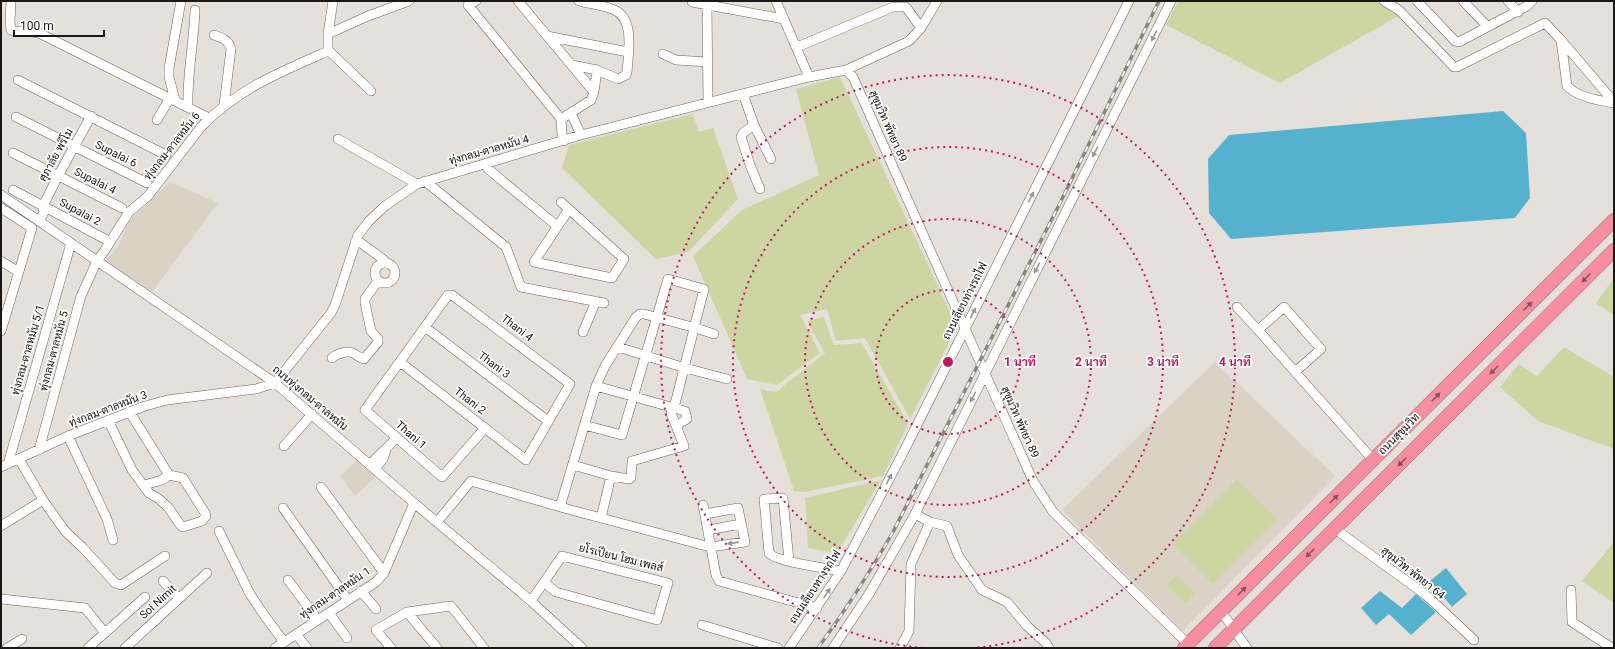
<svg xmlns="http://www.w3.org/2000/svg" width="1615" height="649" viewBox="0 0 1615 649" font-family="Roboto,Sarabun,sans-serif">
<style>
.built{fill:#dbd2c6}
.green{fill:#cdd5a2}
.water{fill:#56b1cf}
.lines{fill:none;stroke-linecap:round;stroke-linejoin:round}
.minor-casing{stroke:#696560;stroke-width:10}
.highway-casing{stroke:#a86570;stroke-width:14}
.minor{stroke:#fff;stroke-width:9}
.highway{stroke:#f58ea1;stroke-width:13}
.rail-casing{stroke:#898682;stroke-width:3.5}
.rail{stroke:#fff;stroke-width:2;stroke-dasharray:6;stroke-linecap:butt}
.oneway{fill:#989796}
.oneway2{fill:#87535c}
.ring{fill:none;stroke:#c2185b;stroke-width:2;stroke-dasharray:2 4}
.labels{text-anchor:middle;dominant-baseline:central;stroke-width:3.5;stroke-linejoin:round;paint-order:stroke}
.street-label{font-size:11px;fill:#191816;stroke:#fff}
.centre{fill:#c2185b;stroke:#fff;stroke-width:2}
.ring-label{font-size:12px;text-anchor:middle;font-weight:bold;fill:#c2185b;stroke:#fff;stroke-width:3.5;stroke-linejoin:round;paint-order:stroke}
</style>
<rect width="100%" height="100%" fill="#e5e0da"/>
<path class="built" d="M170,182L218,203L152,292L105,261L117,248L130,220Z
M1215,362L1335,476L1183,631L1062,510Z
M359,459L377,476L355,496L340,476Z"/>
<path class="green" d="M1178,1H1375L1400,15L1280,83L1166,25Z
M840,77L957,327L910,419L865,338L836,341L827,309L800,315L820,353L777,385L747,379L693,256L742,210L819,175L796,89Z
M693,114L699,132L713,128L738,199L688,252L656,259L562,168L569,145Z
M1614,278V315L1596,303Z
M824,317L834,345L862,343L908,424L883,476L804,492L794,491L760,389L776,392L825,353L807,321Z
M1564,347L1614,377V449L1538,421L1500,387L1519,364L1537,376Z
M1237,479L1278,519L1213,584L1173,544Z
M881,480L837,553L808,548L805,498Z
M1614,542V603L1582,581Z
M1176,575L1195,593L1186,603L1167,585Z"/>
<path class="water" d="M1503,111L1526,133L1530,198L1515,218L1231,239L1209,213L1208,159L1229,135Z
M1446,568L1467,594L1452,607L1430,581Z
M1380,591L1402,608L1416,594L1436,612L1411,635L1389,614L1376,625L1361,608Z"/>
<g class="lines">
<g class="minor-casing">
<path id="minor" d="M11,1L10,22L11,30L16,31H25L39,33L209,118
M476,1L468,5L561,119L562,135L564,141
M518,1L594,92
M776,1L809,77
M1384,1L1399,10L1454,67H1457L1545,23L1561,40L1567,86C1577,97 1600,101 1614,103
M1417,1L1455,41L1459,42L1527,6L1532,1
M1463,1L1487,26
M1508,1L1518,12
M692,2L784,19
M707,5L708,103
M328,34L368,16L409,1
M214,35C222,38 229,40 231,49L224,105
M547,36L628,52
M1561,40L1614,102
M797,47L893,7H906L921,28
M328,50L371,91
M663,54L676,60L708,62
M572,65L597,70L618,79L626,75L627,73C628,53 636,17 612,9C601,5 590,4 579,1
M846,70L909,41L921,28L937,1
M18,80L166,155
M743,94L754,125L743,133L741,137L750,165L760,189
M175,100L169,77V68L181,1
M188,106C187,74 194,42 195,10
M571,113L581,135
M16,117L147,183
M561,119L591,100L594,92L597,70
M157,120L170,98
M754,125L771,159
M338,139L417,184
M13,153L122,208
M486,163L488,169L557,226
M425,181L506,247L521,287L604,303
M13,190L105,239
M1,195L275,383L414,503L531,601L582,648
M561,202L624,259L612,278L534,262L569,209
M1,208L32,228L1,331
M39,221L44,212L43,206L58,176L91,116
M355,242L361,243L384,260L385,263
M1,261L19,272
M375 273a10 10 0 1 1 20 0a10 10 0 1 1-20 0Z
M1237,307L1258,330
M425,327L548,421
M583,332L596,301
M618,347L685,368L727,379
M332,358C336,354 347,350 353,353C357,355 359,358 364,359L378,342V339L371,331L365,303V299L378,281
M400,362L526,460L570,384L452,295H448L365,410L442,477L485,428
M1295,372L1321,349L1284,307L1258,330L1373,460
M596,386L685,411L687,419L677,425
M108,420L132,470L149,493L159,499L168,507L181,526L183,527L202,521L206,516L205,513L183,478L169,475L129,411
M68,436L107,519L113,540
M284,446L312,414
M39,450L81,296L97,261L105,250L129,212L148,196L201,127C236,90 280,72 326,52L328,50V34L333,1
M19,459L43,500L65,531L83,548L115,583L121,585L165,556
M8,464L71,243
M370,465C378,455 388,448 396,438
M573,465L611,476L629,479L631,478L632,461L684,446L671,413L674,408L704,289L668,279L622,435L584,425
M1,467L68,436L145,406L167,400L256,389L275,383L331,313L335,305L358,235L369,221L385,206L417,184L581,135L809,77L846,70L853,77L1033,481L1053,512L1188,644
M375,469L383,459L386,450
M144,485L162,480L169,475
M321,487L384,573
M703,505L716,575L719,581L817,608
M560,507L596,386L605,366L636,317L640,314H644L696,328L714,334
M283,508L348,600
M601,518L611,476
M437,522L471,481L571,510L710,547L745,542L738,508L705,514
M930,522L947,526L958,555L982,590L1007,602L1027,626L1046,643L1049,648
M1,526L43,500
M1335,529L1426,595L1474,640
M708,530L741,524
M219,531L250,594L264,615L284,642
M789,561L783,498L764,499L769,553C774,561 829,569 841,571
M288,580L318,620
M163,581L179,599
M1571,590L1572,622L1612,648
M361,591L376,609
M1,599L85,608L105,633
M531,601L562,556L668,583L657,620L556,592L545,583
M1221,611L1247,648
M407,612L437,648
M329,613L347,638
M702,625L778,648
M296,634L307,648
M7,648L22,639
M88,648L145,597
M125,648L207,573
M275,648L376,582L384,573L414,503
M391,648L376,630L407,612L451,606L484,648
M789,648L841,571L905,449L1129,1
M833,648L869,594L915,514L1171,1
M900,648L909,631L911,564L930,522L915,514"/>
</g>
<g class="highway-casing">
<path id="highway" d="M1184,648L1614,220
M1215,648L1614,250"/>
</g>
<use href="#minor" class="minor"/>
<use href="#highway" class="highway"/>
<g class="rail-casing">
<path id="rail" d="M818,648C845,611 870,572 893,532L1058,207L1159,1"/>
</g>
<use href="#rail" class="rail"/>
</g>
<defs><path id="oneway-solid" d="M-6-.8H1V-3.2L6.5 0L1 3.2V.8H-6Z"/></defs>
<g class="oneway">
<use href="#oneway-solid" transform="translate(1154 36) rotate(117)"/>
<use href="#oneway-solid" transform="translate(1095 152) rotate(117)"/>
<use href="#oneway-solid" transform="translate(1031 197) rotate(-63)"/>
<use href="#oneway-solid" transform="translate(1037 268) rotate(116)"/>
<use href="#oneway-solid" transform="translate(973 313) rotate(-63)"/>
<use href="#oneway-solid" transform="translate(973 397) rotate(117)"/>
<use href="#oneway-solid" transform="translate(889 479) rotate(-63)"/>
<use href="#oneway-solid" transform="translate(733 543) rotate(172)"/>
<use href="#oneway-solid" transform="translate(827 593) rotate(-56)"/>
</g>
<g class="oneway2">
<use href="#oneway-solid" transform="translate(1586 278) rotate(135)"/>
<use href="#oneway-solid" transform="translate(1528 306) rotate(-45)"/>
<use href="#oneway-solid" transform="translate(1494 370) rotate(135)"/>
<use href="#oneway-solid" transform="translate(1436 397) rotate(-45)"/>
<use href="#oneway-solid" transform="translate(1402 462) rotate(135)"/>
<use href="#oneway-solid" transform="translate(1334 499) rotate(-45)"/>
<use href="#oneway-solid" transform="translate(1310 553) rotate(135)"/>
<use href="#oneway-solid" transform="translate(1242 591) rotate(-45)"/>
</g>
<g class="ring">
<circle cx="948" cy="362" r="72"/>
<circle cx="948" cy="362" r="143"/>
<circle cx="948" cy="362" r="215"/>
<path d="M923 648A287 287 0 1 1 973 648"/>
</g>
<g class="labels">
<g class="street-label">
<text transform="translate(888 126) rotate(66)">สุขุมวิท พัทยา 89</text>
<text transform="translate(172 146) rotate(-52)">ทุ่งกลม-ตาลหมัน 6</text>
<text transform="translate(489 150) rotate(-16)">ทุ่งกลม-ตาลหมัน 4</text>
<text transform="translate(116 154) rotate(27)">Supalai 6</text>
<text transform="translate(56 155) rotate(-61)">ศุภาลัย พรีโม</text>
<text transform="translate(95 181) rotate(27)">Supalai 4</text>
<text transform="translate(80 212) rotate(28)">Supalai 2</text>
<text transform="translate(965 301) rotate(-63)">ถนนเลียบทางรถไฟ</text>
<text transform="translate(517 328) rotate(37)">Thani 4</text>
<text transform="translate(28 350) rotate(-74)">ทุ่งกลม-ตาลหมัน 5/1</text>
<text transform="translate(54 351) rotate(-75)">ทุ่งกลม-ตาลหมัน 5</text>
<text transform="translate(494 365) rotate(37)">Thani 3</text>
<text transform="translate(310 398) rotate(40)">ถนนทุ่งกลม-ตาลหมัน</text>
<text transform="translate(470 401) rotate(38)">Thani 2</text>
<text transform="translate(108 409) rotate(-21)">ทุ่งกลม-ตาลหมัน 3</text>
<text transform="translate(1020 422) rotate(66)">สุขุมวิท พัทยา 89</text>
<text transform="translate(1399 434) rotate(-45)">ถนนสุขุมวิท</text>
<text transform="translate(411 435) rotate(41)">Thani 1</text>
<text transform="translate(621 558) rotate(14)">ยโรเปียน โฮม เพลส์</text>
<text transform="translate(1413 573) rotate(38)">สุขุมวิท พัทยา 64</text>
<text transform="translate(815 587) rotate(-57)">ถนนเลียบทางรถไฟ</text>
<text transform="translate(335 593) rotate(-34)">ทุ่งกลม-ตาลหมัน 1</text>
<text transform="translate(158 602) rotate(-42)">Soi Nimit</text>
</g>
</g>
<circle cx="948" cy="362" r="6" class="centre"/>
<g class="ring-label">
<text x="1020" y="366">1 นาที</text>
<text x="1091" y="366">2 นาที</text>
<text x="1163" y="366">3 นาที</text>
<text x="1235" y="366">4 นาที</text>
</g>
<rect width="1615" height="649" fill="none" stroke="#191816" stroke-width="4"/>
<path d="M14 30v6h90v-6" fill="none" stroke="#191816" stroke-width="2"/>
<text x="20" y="30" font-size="12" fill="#191816" stroke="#ffffff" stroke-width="3" paint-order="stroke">100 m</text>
</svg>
